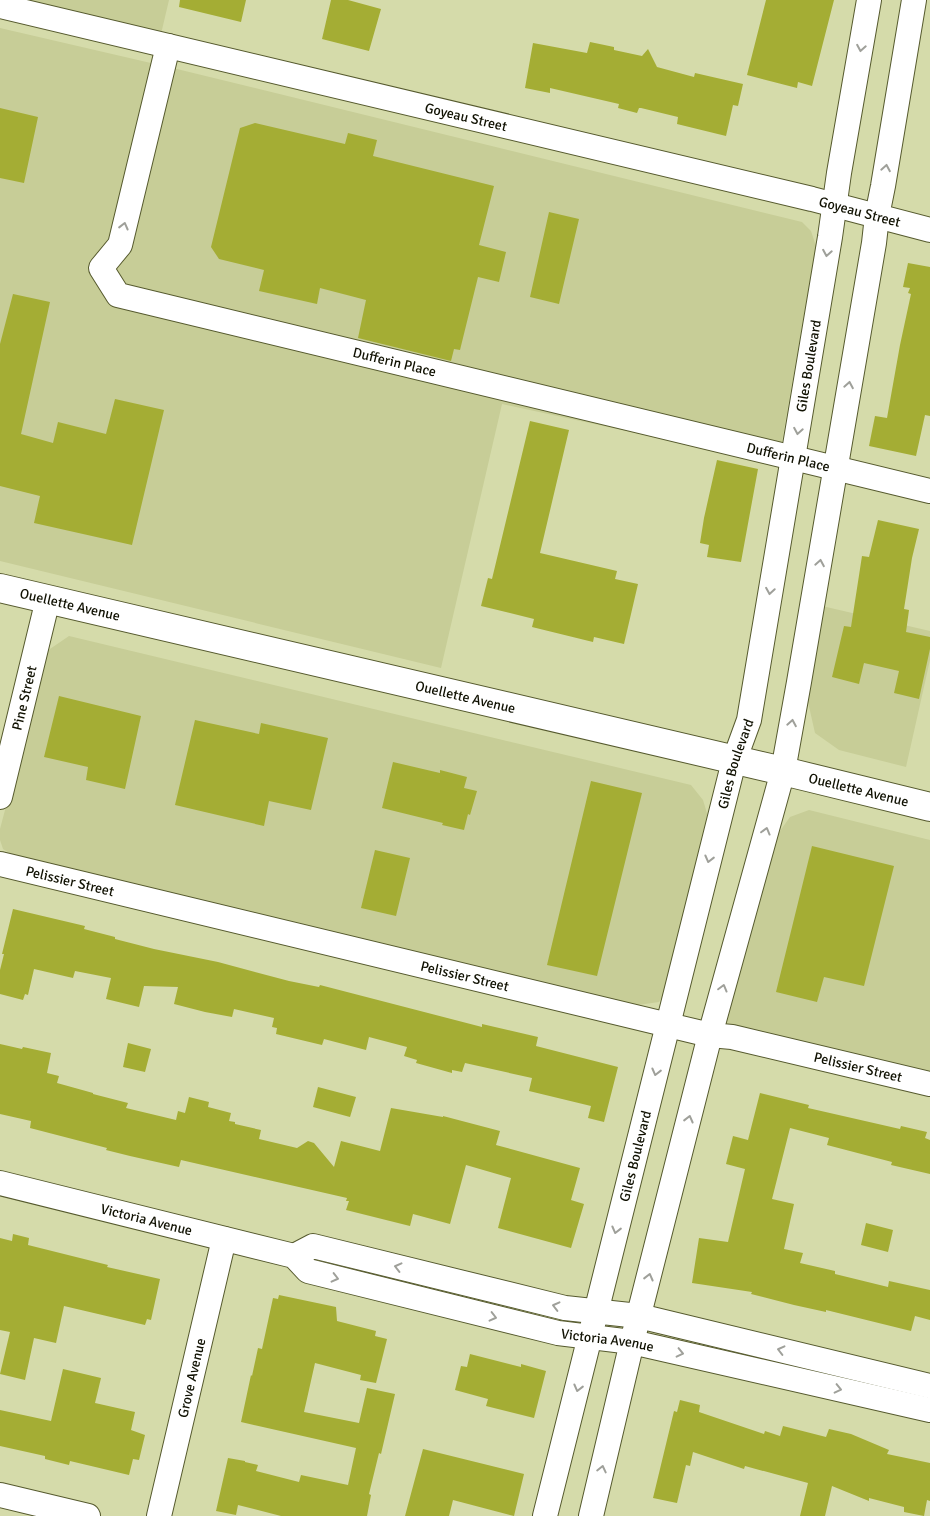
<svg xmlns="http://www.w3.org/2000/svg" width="930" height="1516" viewBox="0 0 930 1516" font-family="Signika,sans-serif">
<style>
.built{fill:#c7cd97}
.building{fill:#a4ad34}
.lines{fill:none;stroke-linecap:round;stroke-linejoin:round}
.minor-casing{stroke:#565a2e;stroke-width:26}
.major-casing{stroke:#565a2e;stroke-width:30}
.minor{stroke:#fff;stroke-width:24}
.major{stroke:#fff;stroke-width:28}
.oneway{stroke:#9fa09a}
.labels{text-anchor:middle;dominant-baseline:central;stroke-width:4.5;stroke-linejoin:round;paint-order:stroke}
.street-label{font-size:14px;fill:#101102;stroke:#f7fae1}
</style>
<rect width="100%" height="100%" fill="#d5dbaa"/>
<path class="built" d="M25,0H169L161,34Z
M0,28L181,70L802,222L811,231L816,246L778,464L502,404L441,668L0,561Z
M822,606L930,631V660L906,767L839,750L815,733L808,702Z
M69,636L691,785L703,800L709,820L669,986L659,1002L638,1005L14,856L3,849L0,840V829L47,651Z
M809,810L930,840V1076L724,1025L775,838L790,817Z"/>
<path class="building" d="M180,0H246L241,22L179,7Z
M331,0H348L381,9L369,51L322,39Z
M766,0H834L812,86L798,82L797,88L747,75Z
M590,42L614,47V50L642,56L648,49L657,67L694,77L695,73L743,84L738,106L733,105L726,136L677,124L678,117L641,108H639L637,113L618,108L619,104L550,88V93L525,88L533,43L587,53Z
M0,108L38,117L24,183L0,178Z
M255,123L345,144L348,133L377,140L373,156L494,186L479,245L506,252L499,282L478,277L460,350L454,349L451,361L358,338L366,300L320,288L317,304L259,291L264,270L219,259L211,247L240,128Z
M549,212L579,219L559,304L530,297Z
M908,263L930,267V416L925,415L916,456L869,446L875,416L887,418L900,345L911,294L908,293L910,288L903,287Z
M13,294L50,302L21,434L53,443L58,422L106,434L115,399L164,410L132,545L34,523L40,496L0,486V344Z
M530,421L569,430L540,553L617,571L615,579L638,584L624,644L594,637L593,642L532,627L534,619L481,606L488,578L492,579Z
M717,460L758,469L741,562L707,557L709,545L700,543L704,518Z
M878,520L919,529L912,558L904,609L909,610L906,632L930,637V649L919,699L894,693L899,671L864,663L859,684L832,677L844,626L851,627L862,556L869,557Z
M59,696L141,716L125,789L86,780L88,767L44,757Z
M195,720L259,734L261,723L328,738L311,810L269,801L264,826L175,805Z
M393,762L440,773V770L467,777L464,788L477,791L470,815L468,814L464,830L442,825L443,823L382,808Z
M591,781L642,793L597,976L547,965Z
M812,846L894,866L864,986L824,977L817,1002L776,992Z
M375,850L410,858L396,916L361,908Z
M13,909L85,926L84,929L115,937V939L154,949L218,962L289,981L319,987L320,985L482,1027V1024L538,1037L536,1046L618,1067L604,1122L588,1118L591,1106L529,1091L532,1078L465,1063L462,1072L452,1070V1073L416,1063L417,1060L404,1056L407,1047L369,1037L366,1050L324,1039L322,1045L276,1034L277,1028L272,1027L274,1018L234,1009L232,1017L205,1012L174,1004L178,987L144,986L139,1007L106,999L111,978L75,971L73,978L34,969L28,995L25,994L23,1000L0,994V970L4,954H2Z
M128,1043L151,1049L145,1072L123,1067Z
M0,1044L22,1049L23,1047L51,1053L47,1073L59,1076L57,1083L93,1093V1094L128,1103L126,1108L176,1120L178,1111L185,1113L189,1097L209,1102L208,1107L231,1113L229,1121L235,1122V1124L261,1130L259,1139L297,1148L308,1141L314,1143L334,1167L341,1141L380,1151L391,1108L443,1117V1116L500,1131L496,1145L580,1168L571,1200L584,1204L571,1248L498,1228L511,1178L466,1165L450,1224L413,1214L410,1226L346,1210L349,1201H346L347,1198L181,1160L179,1167L130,1156L106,1150L107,1148L30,1128L31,1121L0,1114Z
M318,1087L356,1097L350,1117L313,1107Z
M760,1093L809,1105L808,1108L900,1129L901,1126L927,1132L925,1138L930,1140V1174L891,1165L892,1162L827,1145L829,1138L790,1128L772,1199L794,1204L784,1249L803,1253L800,1263L835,1271V1274L888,1287L889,1281L930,1290V1320L915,1316L911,1331L826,1310V1312L794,1305L751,1294L752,1292L692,1283L699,1238L728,1242L745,1169L726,1164L733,1136L748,1140Z
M866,1223L893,1230L888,1252L861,1245Z
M13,1234L29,1238L28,1245L108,1265L107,1267L160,1279L151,1320L147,1319L145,1325L64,1306L56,1343L34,1338L25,1380L0,1374L10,1332L0,1330V1238L12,1241Z
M279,1295L336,1307L337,1321L376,1331L375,1336L387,1339L376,1383L360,1380L361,1375L315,1363L304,1412L359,1423L367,1388L395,1394L381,1454L379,1453L369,1494L371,1495L367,1516H281L238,1505L236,1515L216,1511L228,1458L245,1461V1462L258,1465L256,1471L299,1482L301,1475L348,1485L356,1448L241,1422L251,1375L252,1376L258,1348L262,1349L273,1298L278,1299Z
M470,1354L521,1367V1364L546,1371L534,1418L486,1406L488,1399L455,1390L461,1366L467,1367Z
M63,1369L101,1378L95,1403L135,1412L131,1430L145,1435L139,1460L133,1459L129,1475L70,1461L69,1465L45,1459V1456L0,1446V1410L51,1421Z
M680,1400L700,1405L699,1412L764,1434L765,1431L780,1436L783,1426L826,1437L829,1429L851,1434L889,1450L887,1454L930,1463V1501L927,1500L924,1516L904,1512V1507L869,1498V1501L832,1486L825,1516H800L808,1483L745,1466L744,1469L693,1452L690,1466L686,1465L677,1503L653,1498L674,1411L677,1412Z
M423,1449L524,1474L514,1516L453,1500L449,1516H405Z"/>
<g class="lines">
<g class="minor-casing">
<g id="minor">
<path id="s1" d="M0,6L812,199L930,230"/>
<path id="s2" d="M168,46L120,245L101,268L118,295L930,491"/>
<path id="s3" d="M0,797L48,599"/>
<path id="s4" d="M0,864L710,1035L732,1037L930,1084"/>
<path id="s5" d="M0,1183L294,1256L308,1271L558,1333L632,1342L930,1410"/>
<path d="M294,1256L313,1246L565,1308L639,1316L930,1386"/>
<path d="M0,1495L88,1516"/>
<path id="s6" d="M159,1516L224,1239"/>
<path id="s7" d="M545,1516L734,761L749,720L830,237L839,173L869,0"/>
<path d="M591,1516L632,1342L710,1035L783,771L799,682L874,243L877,216L883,186L914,0"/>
</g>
</g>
<g class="major-casing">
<g id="major">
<path id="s8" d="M0,588L783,771L930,807"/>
</g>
</g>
<use href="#minor" class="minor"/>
<use href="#major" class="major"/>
</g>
<defs><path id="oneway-chevron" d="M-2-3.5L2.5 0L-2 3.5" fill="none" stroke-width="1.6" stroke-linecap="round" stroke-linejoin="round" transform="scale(1.25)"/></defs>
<g class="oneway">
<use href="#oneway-chevron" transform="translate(861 48) rotate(100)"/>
<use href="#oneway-chevron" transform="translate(886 168) rotate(-80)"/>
<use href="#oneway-chevron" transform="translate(124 226) rotate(-76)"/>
<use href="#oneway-chevron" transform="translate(827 253) rotate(100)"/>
<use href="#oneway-chevron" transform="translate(849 385) rotate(-80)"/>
<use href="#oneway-chevron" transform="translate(798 431) rotate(100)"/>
<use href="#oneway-chevron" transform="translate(820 563) rotate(-80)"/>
<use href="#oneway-chevron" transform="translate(770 591) rotate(99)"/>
<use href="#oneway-chevron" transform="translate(792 723) rotate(-80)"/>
<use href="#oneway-chevron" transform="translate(766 831) rotate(-75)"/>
<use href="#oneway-chevron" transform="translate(709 859) rotate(104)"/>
<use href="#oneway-chevron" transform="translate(723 988) rotate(-75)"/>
<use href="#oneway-chevron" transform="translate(656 1072) rotate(104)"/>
<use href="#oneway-chevron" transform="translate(689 1119) rotate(-76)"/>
<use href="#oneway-chevron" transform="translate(616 1230) rotate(104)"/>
<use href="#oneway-chevron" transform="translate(398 1267) rotate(-166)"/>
<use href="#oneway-chevron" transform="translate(649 1277) rotate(-76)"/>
<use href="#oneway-chevron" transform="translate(335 1278) rotate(14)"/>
<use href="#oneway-chevron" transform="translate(556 1306) rotate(-166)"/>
<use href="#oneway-chevron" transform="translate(493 1317) rotate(14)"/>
<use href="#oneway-chevron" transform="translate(781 1350) rotate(-166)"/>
<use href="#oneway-chevron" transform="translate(680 1353) rotate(13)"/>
<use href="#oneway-chevron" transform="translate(578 1388) rotate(104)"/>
<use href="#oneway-chevron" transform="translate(838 1389) rotate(13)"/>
<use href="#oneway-chevron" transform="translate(602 1469) rotate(-77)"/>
</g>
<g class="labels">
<g class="street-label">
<text stroke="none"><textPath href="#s1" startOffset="479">Goyeau Street</textPath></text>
<text stroke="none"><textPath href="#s1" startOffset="884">Goyeau Street</textPath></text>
<text stroke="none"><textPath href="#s2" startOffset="551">Dufferin Place</textPath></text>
<text stroke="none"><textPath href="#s7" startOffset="1181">Giles Boulevard</textPath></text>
<text stroke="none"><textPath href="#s2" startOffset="956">Dufferin Place</textPath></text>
<text stroke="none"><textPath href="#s8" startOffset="72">Ouellette Avenue</textPath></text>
<text stroke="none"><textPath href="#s8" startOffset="478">Ouellette Avenue</textPath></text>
<text stroke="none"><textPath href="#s3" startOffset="102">Pine Street</textPath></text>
<text stroke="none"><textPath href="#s7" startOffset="776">Giles Boulevard</textPath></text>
<text stroke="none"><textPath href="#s8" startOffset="882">Ouellette Avenue</textPath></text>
<text stroke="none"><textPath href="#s4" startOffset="72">Pelissier Street</textPath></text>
<text stroke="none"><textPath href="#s4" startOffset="478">Pelissier Street</textPath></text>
<text stroke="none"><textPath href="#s4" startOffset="882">Pelissier Street</textPath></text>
<text stroke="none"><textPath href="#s7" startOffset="371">Giles Boulevard</textPath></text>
<text stroke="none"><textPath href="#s5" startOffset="151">Victoria Avenue</textPath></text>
<text stroke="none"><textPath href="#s5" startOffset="631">Victoria Avenue</textPath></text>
<text stroke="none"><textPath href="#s6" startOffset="142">Grove Avenue</textPath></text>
</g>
</g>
</svg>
